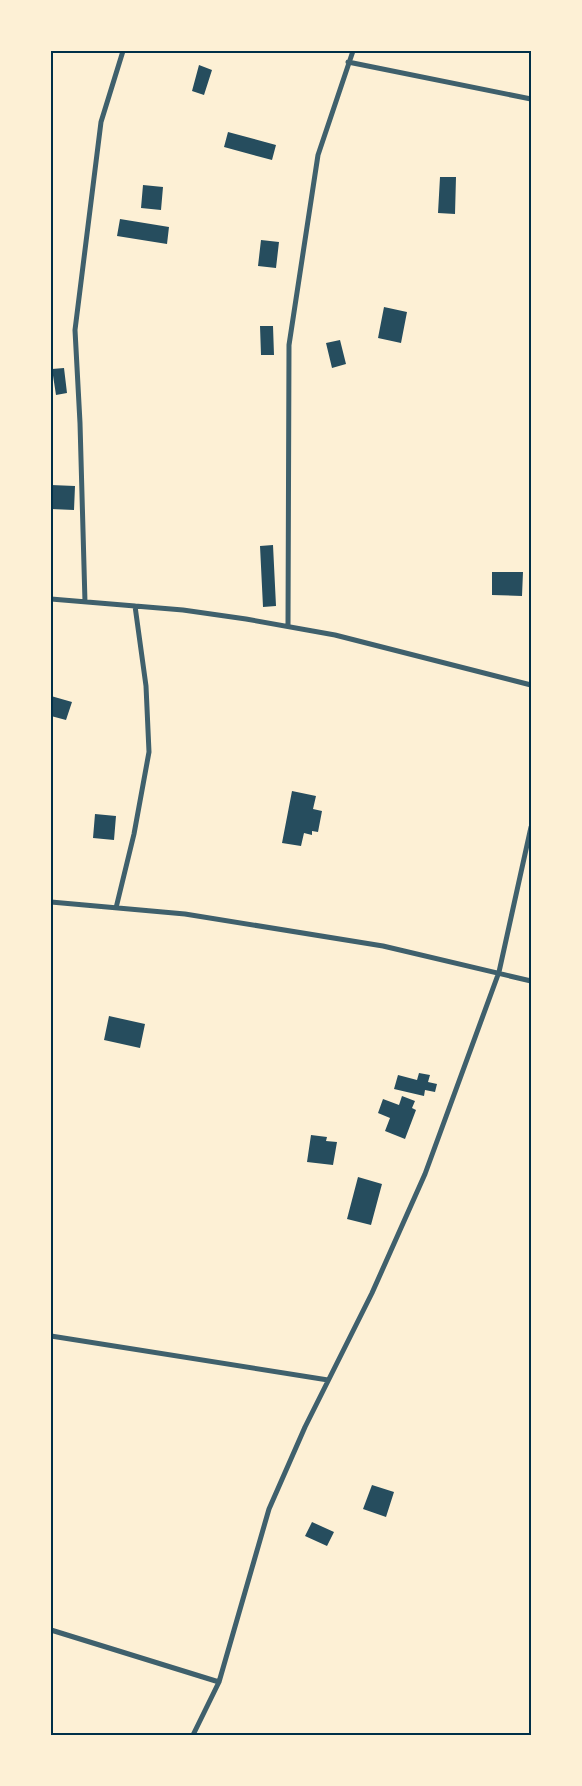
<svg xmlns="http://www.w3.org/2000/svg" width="582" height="1786" viewBox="0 0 582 1786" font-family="Montserrat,sans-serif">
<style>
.building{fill:#264d5e}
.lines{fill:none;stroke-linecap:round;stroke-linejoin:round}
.minor{stroke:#3f606c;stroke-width:5}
.neatline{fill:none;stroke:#003049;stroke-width:2}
</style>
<rect width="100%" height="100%" fill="#fdf0d5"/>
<path class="building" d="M199,65L212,70L204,95L192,91Z
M228,132L276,145L272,160L224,147Z
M440,177H456L455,214L438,213Z
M143,185L163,187L161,210L141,208Z
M120,219L169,227L167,244L117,236Z
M261,240L279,242L276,268L258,266Z
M384,307L407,312L401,343L378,338Z
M260,326H273L274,355H261Z
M340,340L346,364L332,368L326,343Z
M64,368L67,393L56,395L52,369Z
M51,485L75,486L74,510L51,509Z
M273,545L276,606L263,607L260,546Z
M492,572H523L522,596L492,595Z
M51,696L72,702L66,720L51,716Z
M292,791L316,796L313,809L322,811L318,832L312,831V835L304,833L301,846L282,843Z
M95,814L116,816L114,840L93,838Z
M109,1016L145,1024L140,1048L104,1040Z
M419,1073L430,1075L428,1082L437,1084L435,1092L425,1090L424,1096L394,1089L398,1075L417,1080Z
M402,1096L415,1101L412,1108L416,1110L405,1139L385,1131L390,1118L378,1113L383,1099L399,1105Z
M311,1135L327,1137L326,1141L337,1142L333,1165L307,1162Z
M358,1177L382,1184L371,1225L347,1219Z
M372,1485L394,1492L386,1517L363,1509Z
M312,1522L334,1532L327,1546L305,1536Z"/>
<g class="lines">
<path class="minor" d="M348,62L531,99
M51,599L183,610L246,619L335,635L531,685
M85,602L80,423L75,330L101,122L123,51
M288,626L289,345L318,155L353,51
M51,902L185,914L383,946L531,981
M116,908L134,834L149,752L146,686L135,606
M51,1336L328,1380
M51,1630L219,1682
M193,1735L219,1682L269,1509L305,1427L372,1293L425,1174L499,972L531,827"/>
</g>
<rect width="582" height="1786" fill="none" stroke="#fdf0d5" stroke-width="105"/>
<rect x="52" y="52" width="478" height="1682" class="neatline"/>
</svg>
